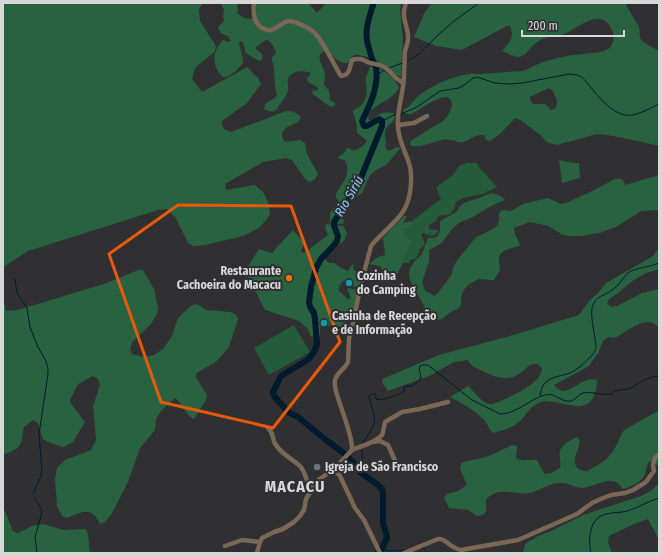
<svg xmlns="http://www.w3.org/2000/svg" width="662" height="556" viewBox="0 0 662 556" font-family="'Fira Sans Condensed',sans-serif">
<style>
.green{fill:#245b3b}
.forest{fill:#296241;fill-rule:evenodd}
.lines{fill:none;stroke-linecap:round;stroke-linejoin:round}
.stream{stroke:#001b2d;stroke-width:1}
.river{stroke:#001b2d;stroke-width:6}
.minor{stroke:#7b6755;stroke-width:4.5}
.marked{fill:none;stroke:#e8590c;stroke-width:3;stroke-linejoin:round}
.food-dot{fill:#e8710a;stroke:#302f32;stroke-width:1.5}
.culture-dot{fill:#0f9aa8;stroke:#302f32;stroke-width:1.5}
.worship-dot{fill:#6b7280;stroke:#302f32;stroke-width:1.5}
.labels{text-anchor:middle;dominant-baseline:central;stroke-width:4;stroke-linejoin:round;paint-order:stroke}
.poi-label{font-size:12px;font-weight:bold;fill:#d7d7d8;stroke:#302f32;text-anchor:start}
.water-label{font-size:13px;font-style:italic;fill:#91cefb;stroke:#302f32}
.district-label{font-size:16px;font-weight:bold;letter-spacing:1px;fill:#d7d7d8;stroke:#302f32}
</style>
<rect width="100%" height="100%" fill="#302f32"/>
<path class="green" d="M466,163H477L478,166L497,187L482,194L466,197L461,199L456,202L454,209L450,214C445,216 444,214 437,217L436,221L429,225V229L433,230L435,229L438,231L435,235L430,236V234L428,235L423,233L421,234L425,244L420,249L416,259H411L409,263H403L413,242L405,235L404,230L414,225L412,221L441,199L436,187L453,175L459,166Z
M294,325L310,352L269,375L254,348Z"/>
<path class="forest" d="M3,3H203L199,9L200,21L216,46L214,52L195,68L192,79L202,92L247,67L258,78L261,84L247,103L222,121C222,128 224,130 231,132L286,111C293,111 296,112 301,117L298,122L287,127L283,131L282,137L285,142L300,140L305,143L307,154L318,174L315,179L310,182L305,179L292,160L286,158L263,162L225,184L226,190L255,185L263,192L268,202L270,214L267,219L259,228L243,236L205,245L193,246L188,243L175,217L167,209L158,210L28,251L3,267Z
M221,3H237L238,9L237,13C239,16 246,19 251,19C253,18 254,16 256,15V3H307L310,5L317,13L326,3H401L400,11L403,38L401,77C399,76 395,74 393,73C390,71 389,67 386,66C381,62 358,52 353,56C350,57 349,61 347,63C343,63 337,61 334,57C331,54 331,51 327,49C312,58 324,63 325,75C325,78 324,81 324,85L329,90L330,100L335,103V105L332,107L329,106L313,94L312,91L318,90V88L315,86L308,82L307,78L311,74V73C304,70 291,70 288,79C287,82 289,87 288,91C286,97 280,104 276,110C272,113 269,111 264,109V108L266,103L275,98L277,95L275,87L274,68L272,60V57L276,54C275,49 272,42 267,40H266L256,47V49L261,53L263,56L262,60L259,61L246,53L243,43L242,41L239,42C240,50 243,54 243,63L236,71L227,77H223C211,66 212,51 223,40L230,42V39L228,36C221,33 221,35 218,27L224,21L223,16L224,10Z
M432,3H625L639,27L640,38L643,42L659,51V146L638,141L607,135L597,134L557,145L547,142L540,135L522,121L515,118C506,127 501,135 489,141L486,140L484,135C475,134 470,140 463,142C458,143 455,140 450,140C447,139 442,140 438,141C429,143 419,149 410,145V142L412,140L443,121C447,117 452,110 452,104C450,85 418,112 411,114C410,114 406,114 404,113L403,110C406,108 409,107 411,104C415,100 417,96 422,93C437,83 461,72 480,74L522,71C527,70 531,67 536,65C544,61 554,59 562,57C574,54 587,54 599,52C622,50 614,21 600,19C589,17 574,30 564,34C554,37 546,36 537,42C530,46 528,55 519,57C514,57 507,53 502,51C509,43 515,38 510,26H507L462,50L436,46L414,37L425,12ZM549,88C553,90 557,98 557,103C557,105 556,107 555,109L551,110L545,104H533L530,100V97Z
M370,67C381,66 394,77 399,87C394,102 370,103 368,118L369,120C374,120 374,118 378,115C381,112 389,112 394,113L395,117L394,120L388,126L385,131V136L386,141L385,146L387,150L389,151L397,147L400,148V149L386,165L376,170L370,175L362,193L353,199L350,202L349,207L342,214V217L344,221L343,224L330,223V213L340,202L336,198V194C342,182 352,175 345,160L340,159L338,157L344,153L347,148C349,148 351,150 353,150C358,151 364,145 367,141L364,138L357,133V126L353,111C356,108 361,107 363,103C369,96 365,85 366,77C367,74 369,70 370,67Z
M559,160L572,163H579L580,178L562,183Z
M659,175V210L641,211L616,227L599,233L581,236H569L563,235L548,226L530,222L514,228C514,237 519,239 520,246C512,248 498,250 499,260C499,263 500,267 500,270L494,280H491L479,279L469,284L463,291L461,297V305L459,308L449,313L442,319L437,320L434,319L425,308L410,280L409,275L410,269L414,262L422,254L428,238H434L438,236L440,230V222L442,220L456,212L461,205L466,202L479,198L491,193L501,196L505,200L491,206L473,217L459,223L452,229L442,243L429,250V261L422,282L425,291L430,293L434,296L438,293L450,277L452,274L453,267L459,258L476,237L491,230L498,225L499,220V214L500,212L503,210L511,211L523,204L548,198L561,204L566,203L590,192L615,179H621L623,180L625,185Z
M404,216H407L403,223L412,221L414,225L404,230L405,235L413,242L397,275L384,272L380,266L369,264L378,257L385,255L383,238Z
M326,224L343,226L347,233L344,241L328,253L325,260L329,263H334L341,268L348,271L353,263V269L361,276L358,287L350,286L351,282L342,281L341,284L339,286V291L348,299H350V296L347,288L358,290C357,296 356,302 354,308C353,313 349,314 350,320L338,328L332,325L326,326V322H323V326L320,327V336L312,337L310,335L308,329L299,321L265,310L245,271L259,249L272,253L277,247L293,230L304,243L301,252L304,253L328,235L325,228Z
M659,248V269L646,273L631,282L618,293L609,299L607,304L611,307L617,306L642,293L659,289V328C647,313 629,330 617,337L614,338L608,337L603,341L598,353L589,366L554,385C567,402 580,375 597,380C597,386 596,392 593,398C582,417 554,395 538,403C529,408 528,413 521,420C515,427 502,431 493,433C487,428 488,422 482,418C473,409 461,403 450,397L468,386C473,390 483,404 489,404C497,405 528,388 534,382C539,378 541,374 542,369L538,364C527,363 527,369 519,374C507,382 494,377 483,371C476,368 471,367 468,360L454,362L429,376L388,391L383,384L382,379L439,355L510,336L579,315L589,301L597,294L606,283L653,256Z
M138,270H143L154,289L158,308L157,314L151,324L132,342L130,349L132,354L143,357L154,355L163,349L172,336L178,318L192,305L197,304L206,310L230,312L235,314L238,319L229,347L216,362L198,372L195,376L207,395L206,400L194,419C185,415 183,404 175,398L162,410L156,419L155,430L140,448L128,482L112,513L105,522L100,524C98,521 97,518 95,516C88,507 75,515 67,518L62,516L57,506L55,479L57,468L65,460L91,450L96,440L93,406L100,385L98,379L93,376L78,384L70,400L72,405L85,422L73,442L63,447L48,442L43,439L38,423L33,420L24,427C20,447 23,447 3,455V298L6,311L18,310L107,283Z
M659,407V468C657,464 654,461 649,462C646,466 646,470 645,474C640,484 632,486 623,489C621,487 620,485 619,484C610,476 593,487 583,488C576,488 569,483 562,483C550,482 541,490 530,493C526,494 522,493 518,493C505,491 496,490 486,499V511L483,515L477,516L468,510L449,508L444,498L447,494L458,491L467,485L460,469L461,463C468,460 475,460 482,458C493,455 502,450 512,445L517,446L516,458C522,462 529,459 537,460L542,470L545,474L551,473L560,468C561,462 559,456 560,451C562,444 571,440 577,437L580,441C579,448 574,457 575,463C575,466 578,469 581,470C585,472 588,471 592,468C606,461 612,455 618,442C620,437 621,434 624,430L658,411Z
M659,481V540L648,519L634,524L609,536L608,542L612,553H522L524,550L525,544L538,536L551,531L583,515L641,496L651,491L657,485Z
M3,511H5L13,531L18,533L32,526L43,524L64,530L86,529L88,534L90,553H3Z"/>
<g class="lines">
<path class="stream" d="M408,61L419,54L438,35L454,21L479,3
M389,68L403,63
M376,75L385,70
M401,114L417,107L440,91L459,88L467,83L473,78L477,77L495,83L510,84L522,83L569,74L577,75L582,77C594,90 612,119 633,115C642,113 651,108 659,104
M382,121L396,114
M15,279L17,293L27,308L30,327L38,347L46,361L48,369V374L39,434L42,469L41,476L33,494
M540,396C541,391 542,385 546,382C553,376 562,376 570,373C576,371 592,357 595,351C596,349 596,347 596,345C595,335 589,313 593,305C596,296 606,295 612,290C619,286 623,277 629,272C636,268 650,267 659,263
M362,444C367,436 377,425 374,415C372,408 370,403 369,396L372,394H375L376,395V399C385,401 394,395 403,393L405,386H412L420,380L421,378L419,369L420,366L423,365H428L472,400L500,414C517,414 529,399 545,395C556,392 561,403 571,401C576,400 578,394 583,393C591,391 604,396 611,394C613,393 614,391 616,391C621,389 627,390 631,388C641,382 647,377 659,376
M362,449V459L366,477
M34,498L39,505L42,511L41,516L35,537L37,553
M423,547L427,553
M382,549L389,551L406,550
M591,553C588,539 589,518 606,514C613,512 621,513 627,511C638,508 648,501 659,498"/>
<path class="river" d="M373,3V5C369,18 364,31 368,45C369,49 371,55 372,59C373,62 376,65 376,68C379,86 370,105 362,121L364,126H367L379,119L382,121V126L360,180L349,199L334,222V226L338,236L337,241L335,244L321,259L316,268L311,287L309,302L310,307L314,313L315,320L317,344L315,350L309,359L281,376L273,392L274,396L288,412L298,417L326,440L345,454L353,462L360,472L378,485L382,489L383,492V523L387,537L382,549L377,553"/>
<path class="minor" d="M254,3C253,12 253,23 262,28C265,29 268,31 271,30C278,29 282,21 290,21C294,21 304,26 308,28C321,34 333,64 341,76C351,75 349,67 352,60L356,59H361L370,63L380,65L386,68L396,78L403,83
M398,125L414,123L427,116
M268,428C275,434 271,439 276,445C282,455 293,459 300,466C304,470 305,476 307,480C308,483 310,486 312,488
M373,442L380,441L388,445L397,465
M352,450C361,446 375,443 382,435C384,431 384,426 385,422L402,412L420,409L448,402
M334,469L340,476L355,508L364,520L380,553
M225,546L242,540L260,542
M257,553L260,542L262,538L274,532L283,529L294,522L300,516L304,510L306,499L315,485L317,481L334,469L352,450C353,438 342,411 338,398C336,392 334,386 335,380C337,372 345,369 348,362L349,338L352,329L360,288L371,246C380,234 399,221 405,208C411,197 413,175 409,163C405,151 398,139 398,126C397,114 400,104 402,93C405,79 404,65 405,51C406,47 408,43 408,39C409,30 404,23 404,15C403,11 405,7 406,3
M404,553L438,539C447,538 450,549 461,550L518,540L577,514L592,503L603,498L611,495L625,493L633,490L646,482L651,475L654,471L653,465L655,458L657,456L659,455"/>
</g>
<path class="marked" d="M178,205L291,206L340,342L273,428L161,402L109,254Z"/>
<circle class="food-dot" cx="289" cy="278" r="4"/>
<g class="culture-dot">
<circle cx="349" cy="283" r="4"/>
<circle cx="324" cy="323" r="4"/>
</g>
<circle class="worship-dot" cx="317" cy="467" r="4"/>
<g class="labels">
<g class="poi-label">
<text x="281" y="271" text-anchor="end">Restaurante<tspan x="281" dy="14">Cachoeira do Macacu</tspan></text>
<text x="357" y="276">Cozinha<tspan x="357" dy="14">do Camping</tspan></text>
<text x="332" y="316">Casinha de Recepção<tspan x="332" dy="14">e de Informação</tspan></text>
<text x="325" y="467">Igreja de São Francisco</text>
</g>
<g class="water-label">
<text transform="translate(349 196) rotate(-60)">Rio Siriú</text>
</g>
<g class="district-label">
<text x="295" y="486">MACACU</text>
</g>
</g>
<rect width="662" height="556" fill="none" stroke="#d7d7d8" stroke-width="8"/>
<path d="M522 30v6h102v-6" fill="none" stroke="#d7d7d8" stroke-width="2"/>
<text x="528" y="30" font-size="12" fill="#d7d7d8" stroke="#302f32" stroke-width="3" paint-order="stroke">200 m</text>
</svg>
